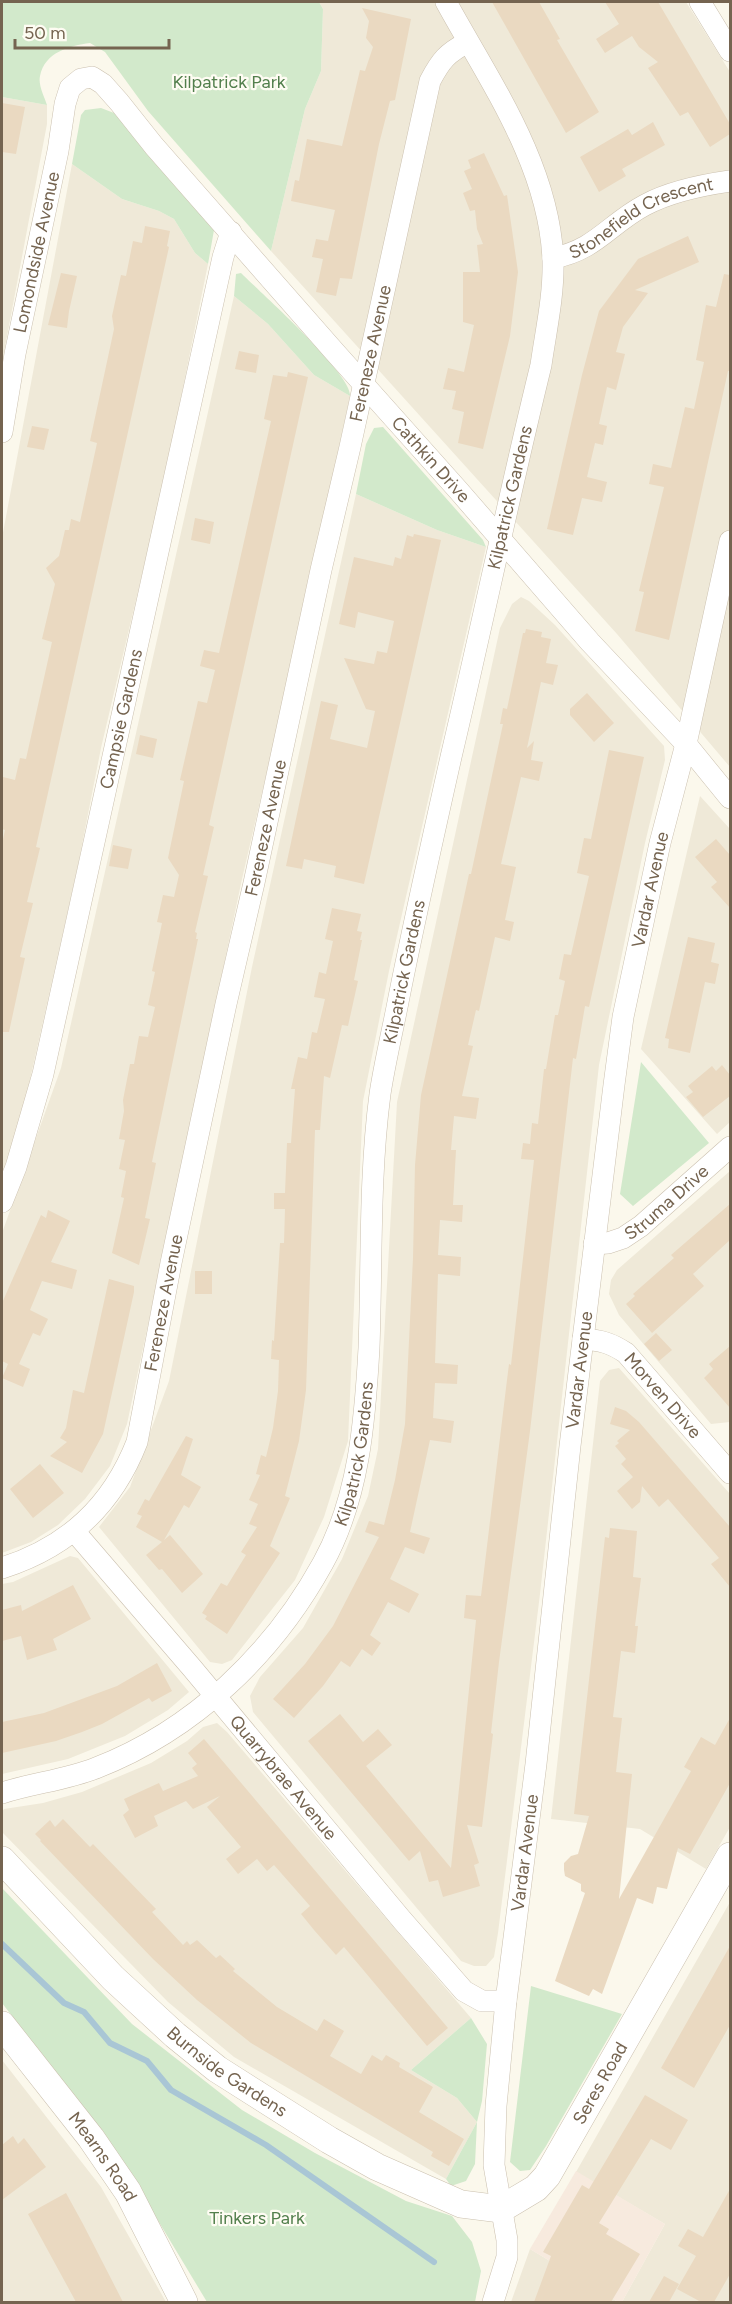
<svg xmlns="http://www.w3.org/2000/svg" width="732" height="2304" viewBox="0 0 732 2304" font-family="Figtree,sans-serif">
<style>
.residential{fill:#efe9d8}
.commercial{fill:#f7eade}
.green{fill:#d2e9cb}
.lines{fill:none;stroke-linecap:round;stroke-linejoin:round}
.stream{stroke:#a9c6d5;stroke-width:6}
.building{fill:#ead9c1}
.minor-casing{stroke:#cbc0af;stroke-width:22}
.tertiary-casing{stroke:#cbc0af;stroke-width:28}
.minor{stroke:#fff;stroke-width:21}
.tertiary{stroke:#fff;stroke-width:27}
.labels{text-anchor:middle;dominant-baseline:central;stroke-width:4.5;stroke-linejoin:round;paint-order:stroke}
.park-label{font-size:18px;fill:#527f4c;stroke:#fefcf3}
.street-label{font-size:18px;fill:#756450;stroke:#fefcf3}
</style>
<rect width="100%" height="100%" fill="#fbf8ec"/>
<path class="residential" d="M319,2H686L730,72V767L617,634L271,251L305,109L321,71L323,9Z
M2,97L47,105V124L2,363Z
M72,164L122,199L159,211L174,219L195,253L208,264L164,481L101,748L78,865L29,1084L7,1170L2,1183V538Z
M234,296L268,324L314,375L350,396L302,620L242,879L127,1424L110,1466L85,1499L58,1525L31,1542L2,1553V1233L61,1068Z
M356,494L437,530L486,547L389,971L363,1101L348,1441L324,1517L295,1580L232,1660L222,1664L210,1662L99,1527L130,1487L169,1381L252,967Z
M521,597L529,601L555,625L664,746L665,760L645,843L599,1065L540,1594L498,1933L494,1957L486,1966H474L461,1961L253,1712L250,1696L260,1677L303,1628L342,1559L368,1496L378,1449L397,1102L500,628L512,604Z
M700,796L730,829V1122L717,1134L641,1049Z
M730,1171V1422L711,1424L619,1315L609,1294L611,1280L617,1270Z
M619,1368L730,1494V1827L706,1869L640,1829L551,1819L600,1381L609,1370Z
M70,1556L78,1558L189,1692L168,1710L125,1736L68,1759L2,1774V1584L13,1582Z
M217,1723L227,1732L471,2018L411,2070L457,2098L477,2122L446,2179L234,2057L168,2002L2,1832V1812L4,1809L43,1803L82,1792L151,1763L187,1741L203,1727Z
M730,1902V2302H622L665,2224L576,2172Z
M2,2060L101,2187L166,2302H2Z
M530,2249L618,2302H511Z"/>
<path class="commercial" d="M576,2171L665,2224L622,2302H618L530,2249Z"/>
<path class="green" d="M2,2H319L323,9L321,71L305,109L271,251L148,111L105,52L90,43C69,46 45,52 40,76C38,85 44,96 47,105L2,97Z
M101,108L114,113L214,230L208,264L195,253L174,219L159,211L122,199L72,164L81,115L85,110Z
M241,273C260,292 353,375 350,396L314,375L268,324L234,296L236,274Z
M383,427L483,540L486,547L437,530L356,494L366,444L374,428Z
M641,1062L709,1143L633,1206L620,1194Z
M2,1888L132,2024L242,2110L315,2153L406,2201L452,2216L472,2242L481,2271L475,2302H207L118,2154L2,2003Z
M531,1986L622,2014L546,2146L530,2170L520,2171L510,2162Z
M471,2018L487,2044L482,2101L477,2122L475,2164L466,2181L451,2186L446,2179L477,2122L457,2098L411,2070Z"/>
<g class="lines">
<path class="stream" d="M2,1944L64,2003L84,2012L110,2043L147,2061L171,2090L266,2145L434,2262"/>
</g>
<path class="building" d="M492,2H539L560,39L557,40L599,112L566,133Z
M605,2H658L730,124V134L710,147L688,112L680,116L648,68L658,62L639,47L632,36L605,53L596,39L619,24Z
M362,8L411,19L395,100L390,101L379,144L352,279L340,278L336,296L316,292L323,259L312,257L316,239L328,241L335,210L291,201L295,180L299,181L307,139L342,146L360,70L365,71L373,47L366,38L369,21Z
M2,103L25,107L16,154L2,152Z
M653,122L665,145L622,169L626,176L599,192L580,157L628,129L632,135Z
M484,153L504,196L507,195L518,272L510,336L483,449L458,443L464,412L452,409L456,391L443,389L448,368L464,372L474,325L463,322V272H480L477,245L483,244L477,229L475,210L470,211L463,193L472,189L464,171L471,168L468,160Z
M145,226L170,231L167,246L169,247L36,847L40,848L27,902L33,903L20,957L25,958L9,1032H2V844L5,830L2,829V785L3,777L15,780L20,758L26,759L52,642L42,639L55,584L46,568L59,556L65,530H69L71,519L80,522L97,443L90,441L114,329L112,316L121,275L126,276L133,241L142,243Z
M688,236L699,262L635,290L648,293L623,327L616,352L625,354L616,390L607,387L599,424L607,426L603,445L595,443L587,477L607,482L602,502L582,498L573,535L547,529L582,375L599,311L638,259Z
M61,273L77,276L69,311L67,328L48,325Z
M724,274L730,275V371H728L669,640L635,631L644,592L639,591L664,487L649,484L653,464L671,468L685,407L694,409L704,362L696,360L706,305L716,307Z
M239,351L259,355L256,373L235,369Z
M288,372L308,377L209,825L214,827L203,875L208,876L195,932L197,933L196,939H198L152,1162L156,1163L145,1218L150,1219L139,1265L112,1253L124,1198L121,1197L126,1171L119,1169L125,1140L119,1139L124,1111L123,1100L130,1064H134L139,1036L148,1037L155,1007L148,1005L155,972L152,971L162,923L157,922L163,895L174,897L179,875L168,858L184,781L180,780L198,701L207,703L215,670L200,666L204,650L219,653L271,421L264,419L273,375L287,377Z
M32,426L49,429L44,450L27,447Z
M195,518L214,522L210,544L191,540Z
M414,534L441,540L364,884L334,877L336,866L304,859L302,869L286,866L321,701L338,705L330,739L367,748L375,711L366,709L344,658L374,664L377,651L387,653L394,621L358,612L355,628L339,624L354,557L393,566L395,557L401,559L407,535L413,537Z
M526,629L542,632L541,637L551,639L546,663L558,665L553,685L541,682L527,748L534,741L531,760L543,762L539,781L521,777L501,864L516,867L505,920L514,922L510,941L495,937L479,1011L476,1010L468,1045L473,1046L462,1096L479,1098L476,1119L454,1116L451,1150H456L453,1205H463L462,1222L440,1220L438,1255L461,1257L460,1276L438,1274L435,1363L458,1365L457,1384L435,1383L433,1418L454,1421L451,1443L430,1440L410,1532L430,1538L424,1554L405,1547L390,1579L419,1594L409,1613L388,1602L370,1635L381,1643L372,1656L362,1649L350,1667L341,1661L323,1686L294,1718L273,1699L305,1664L333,1626L379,1537L365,1532L369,1521L384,1525L395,1480L405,1424L413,1258L415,1165L421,1095L469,874H471L503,724H500L503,708L507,709L523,633H525Z
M587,693L614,723L594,742L570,715V709Z
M140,735L157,739L153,758L136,754Z
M609,750L644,757L589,1007L585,1006L576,1059L573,1058L530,1431L499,1662L491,1733L493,1734L482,1827L467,1825L479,1863L474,1865L480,1886L443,1897L438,1880L429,1882L420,1851L409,1861L308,1741L340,1714L363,1742L378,1729L392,1745L366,1766L451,1868L476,1620L464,1618L466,1595L481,1596L506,1388L509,1364L511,1365L534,1160L521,1159L523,1143L530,1144L532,1123L538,1124L544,1069H546L555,1015H558L565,981L559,979L564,954L571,955L589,876L577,873L584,838L591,839Z
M716,839L730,855V908L711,887L717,882L695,857Z
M113,845L132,849L128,869L109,866Z
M332,908L361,914L357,931L362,932L360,940H362L354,980L358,981L348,1026L342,1025L330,1078L324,1076L320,1130H315L306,1390L299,1441L285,1496L290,1498L270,1546L280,1553L227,1634L205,1619L207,1616L202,1613L221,1583L227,1586L246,1555L241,1552L257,1527L249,1524L258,1504L249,1500L260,1475L256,1474L261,1455L266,1457L273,1428L278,1391L279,1360L271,1359L272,1340L274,1341L280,1243H284L285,1209H274V1193H285L287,1143H291L295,1089H291L298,1057L307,1059L312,1032L317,1033L325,999L314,997L319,972L326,974L333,941L325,939Z
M688,937L715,943L711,962L719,964L715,984L705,982L690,1053L668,1048L669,1039L665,1038Z
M722,1065L730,1075V1096L703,1117L686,1097L693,1092L688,1086L712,1066L716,1071Z
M730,1204V1240L693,1274L704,1286L652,1333L626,1304L635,1296L633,1294L674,1258L671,1255Z
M48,1210L70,1221L51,1262L77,1270L72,1289L42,1281L30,1310L48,1319L40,1336L33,1333L19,1364L30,1369L23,1387L2,1378L8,1364L2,1361V1303L41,1215L46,1218Z
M195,1271H212V1294H195Z
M109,1279L134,1286V1292L103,1434L82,1473L50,1456L67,1442L60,1438L66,1428L73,1390L84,1393Z
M656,1333L672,1350L659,1361L644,1344Z
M730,1346V1408L704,1378L713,1369L709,1364Z
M615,1407L626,1411L639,1422L730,1527V1587L711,1564L719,1558L668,1499L659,1507L642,1486L640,1502L632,1509L617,1491L633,1477L621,1464L626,1459L615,1446L619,1443L617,1441L630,1430L610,1424Z
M186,1436L193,1439L181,1475L201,1487L189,1508L184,1505L164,1540L170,1535L203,1574L182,1593L162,1569L159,1570L146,1555L162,1542L136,1527L142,1516L137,1514L145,1499L149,1501Z
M40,1464L64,1493L33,1518L10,1489Z
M610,1528L637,1531L633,1577L641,1578L635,1626H638L635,1653L621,1651L613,1717L622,1718L616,1772L632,1774L619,1899L691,1771L684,1767L701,1737L715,1745L730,1718V1783L690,1854L678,1848L667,1889L657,1887L653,1904L637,1898L602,1994L593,1989L589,1996L555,1981L585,1893L581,1891V1884L565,1876L564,1870V1863L571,1856L578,1854L589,1816L574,1814L605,1537L609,1538Z
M73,1585L91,1619L53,1639L57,1650L27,1660L21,1636L2,1641V1610L21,1605L22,1611Z
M157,1663L172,1691L152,1702L149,1698L102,1724L82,1732L56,1741L2,1753V1722L44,1713L117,1686Z
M204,1739L448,2028L427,2046L344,1947L336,1955L314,1930L301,1914L310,1906L274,1865L267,1871L257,1859L238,1874L226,1859L241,1847L207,1807L220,1796L193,1809L186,1801L154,1816L158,1826L135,1838L123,1815L129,1810L124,1799L159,1783L163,1791L198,1776L192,1768L197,1764L188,1753Z
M63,1819L90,1847L93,1844L156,1909L152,1912L183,1945L187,1941L190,1945L197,1940L216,1958L220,1955L235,1969L233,1971L277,2007L317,2031L324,2019L344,2031L330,2056L361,2074L372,2055L382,2061L386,2055L400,2063L399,2067L433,2087L419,2112L464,2139L449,2166L431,2156L433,2152L251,2043L197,2000L153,1959L40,1841L41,1840L35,1834L50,1820L55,1827Z
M730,1946V2025L694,2088L661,2068Z
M645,2095L688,2120L671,2150L651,2139L599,2223L609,2229L606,2234L640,2254L611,2302H534L551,2256L543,2252L582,2185L589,2189Z
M13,2136L18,2144L24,2138L46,2167L2,2200V2145Z
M730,2189V2274L714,2302H701L677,2289L696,2256L678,2246L688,2229L703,2237Z
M66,2193L83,2224L123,2302H76L28,2214Z
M664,2276L679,2284L669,2302H649Z"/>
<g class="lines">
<g class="minor-casing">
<g id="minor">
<path d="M700,2L730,51"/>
<path id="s1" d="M553,258C596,250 609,224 645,205C671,191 702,185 730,181"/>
<path id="s2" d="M2,432L15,354L58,151L65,104L70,88L81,79L92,77L103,84L119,102L154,146L333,350L458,490L590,642L686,744L730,798"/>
<path id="s3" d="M2,1202L16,1167L43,1074L223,257L231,232"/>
<path id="s4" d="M594,1244L608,1243L623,1238L641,1226L730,1147"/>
<path id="s5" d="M583,1339C600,1340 611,1343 626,1353L730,1473"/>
<path id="s6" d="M75,1532L192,1668L402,1920L464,1991L482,2001H506"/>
<path id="s7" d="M2,1568C68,1547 112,1506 137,1442L171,1263L226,1004L254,883L321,570L350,447L430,81C441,60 447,53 468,42"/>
<path id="s8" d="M2,1793C33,1783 66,1780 96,1768C194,1730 273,1654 323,1563C359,1498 365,1421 369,1348C372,1264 369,1178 380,1094C385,1061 393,1029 399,997C415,917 433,837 451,757C482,626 509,495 541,365C546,330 554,295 553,260C549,165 490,82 446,2"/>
<path id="s9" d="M493,2302L507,2257V2240L494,2165L496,2106L506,2001L536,1764L570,1446L614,1085L623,1017L660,843L686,744L730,541"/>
</g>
</g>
<g class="tertiary-casing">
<g id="tertiary">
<path id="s10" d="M2,1860L113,1978L175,2035L217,2069L329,2140L377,2167L461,2204L501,2209L536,2188L547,2176L730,1856"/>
<path id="s11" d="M2,2025L91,2138L128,2192L184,2302"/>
</g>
</g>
<use href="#minor" class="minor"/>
<use href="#tertiary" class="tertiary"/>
</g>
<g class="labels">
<g class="park-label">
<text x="229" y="82">Kilpatrick Park</text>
<text x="257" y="2218">Tinkers Park</text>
</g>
<g class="street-label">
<text stroke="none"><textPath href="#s1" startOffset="98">Stonefield Crescent</textPath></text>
<text stroke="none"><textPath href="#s2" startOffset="183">Lomondside Avenue</textPath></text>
<text stroke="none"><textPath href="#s7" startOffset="1305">Fereneze Avenue</textPath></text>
<text stroke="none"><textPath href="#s2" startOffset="888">Cathkin Drive</textPath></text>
<text stroke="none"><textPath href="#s8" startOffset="1496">Kilpatrick Gardens</textPath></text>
<text stroke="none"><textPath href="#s3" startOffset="498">Campsie Gardens</textPath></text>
<text stroke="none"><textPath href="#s7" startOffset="819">Fereneze Avenue</textPath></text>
<text stroke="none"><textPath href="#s9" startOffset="1426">Vardar Avenue</textPath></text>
<text stroke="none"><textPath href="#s8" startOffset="1010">Kilpatrick Gardens</textPath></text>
<text stroke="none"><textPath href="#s4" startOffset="86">Struma Drive</textPath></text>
<text stroke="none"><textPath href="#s7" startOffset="333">Fereneze Avenue</textPath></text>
<text stroke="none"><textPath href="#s9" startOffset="940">Vardar Avenue</textPath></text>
<text stroke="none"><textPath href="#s5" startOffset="102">Morven Drive</textPath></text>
<text stroke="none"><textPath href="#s8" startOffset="524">Kilpatrick Gardens</textPath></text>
<text stroke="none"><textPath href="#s6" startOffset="322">Quarrybrae Avenue</textPath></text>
<text stroke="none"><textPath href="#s9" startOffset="454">Vardar Avenue</textPath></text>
<text stroke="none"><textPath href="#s10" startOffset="310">Burnside Gardens</textPath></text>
<text stroke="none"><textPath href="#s10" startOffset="784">Seres Road</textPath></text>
<text stroke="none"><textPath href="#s11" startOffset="166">Mearns Road</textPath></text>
</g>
</g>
<rect width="732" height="2304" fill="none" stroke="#756450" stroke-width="6"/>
<path d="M15 39v9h154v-9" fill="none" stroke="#756450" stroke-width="3"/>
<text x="24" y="39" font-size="18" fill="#756450" stroke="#fefcf3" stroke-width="4.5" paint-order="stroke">50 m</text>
</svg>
